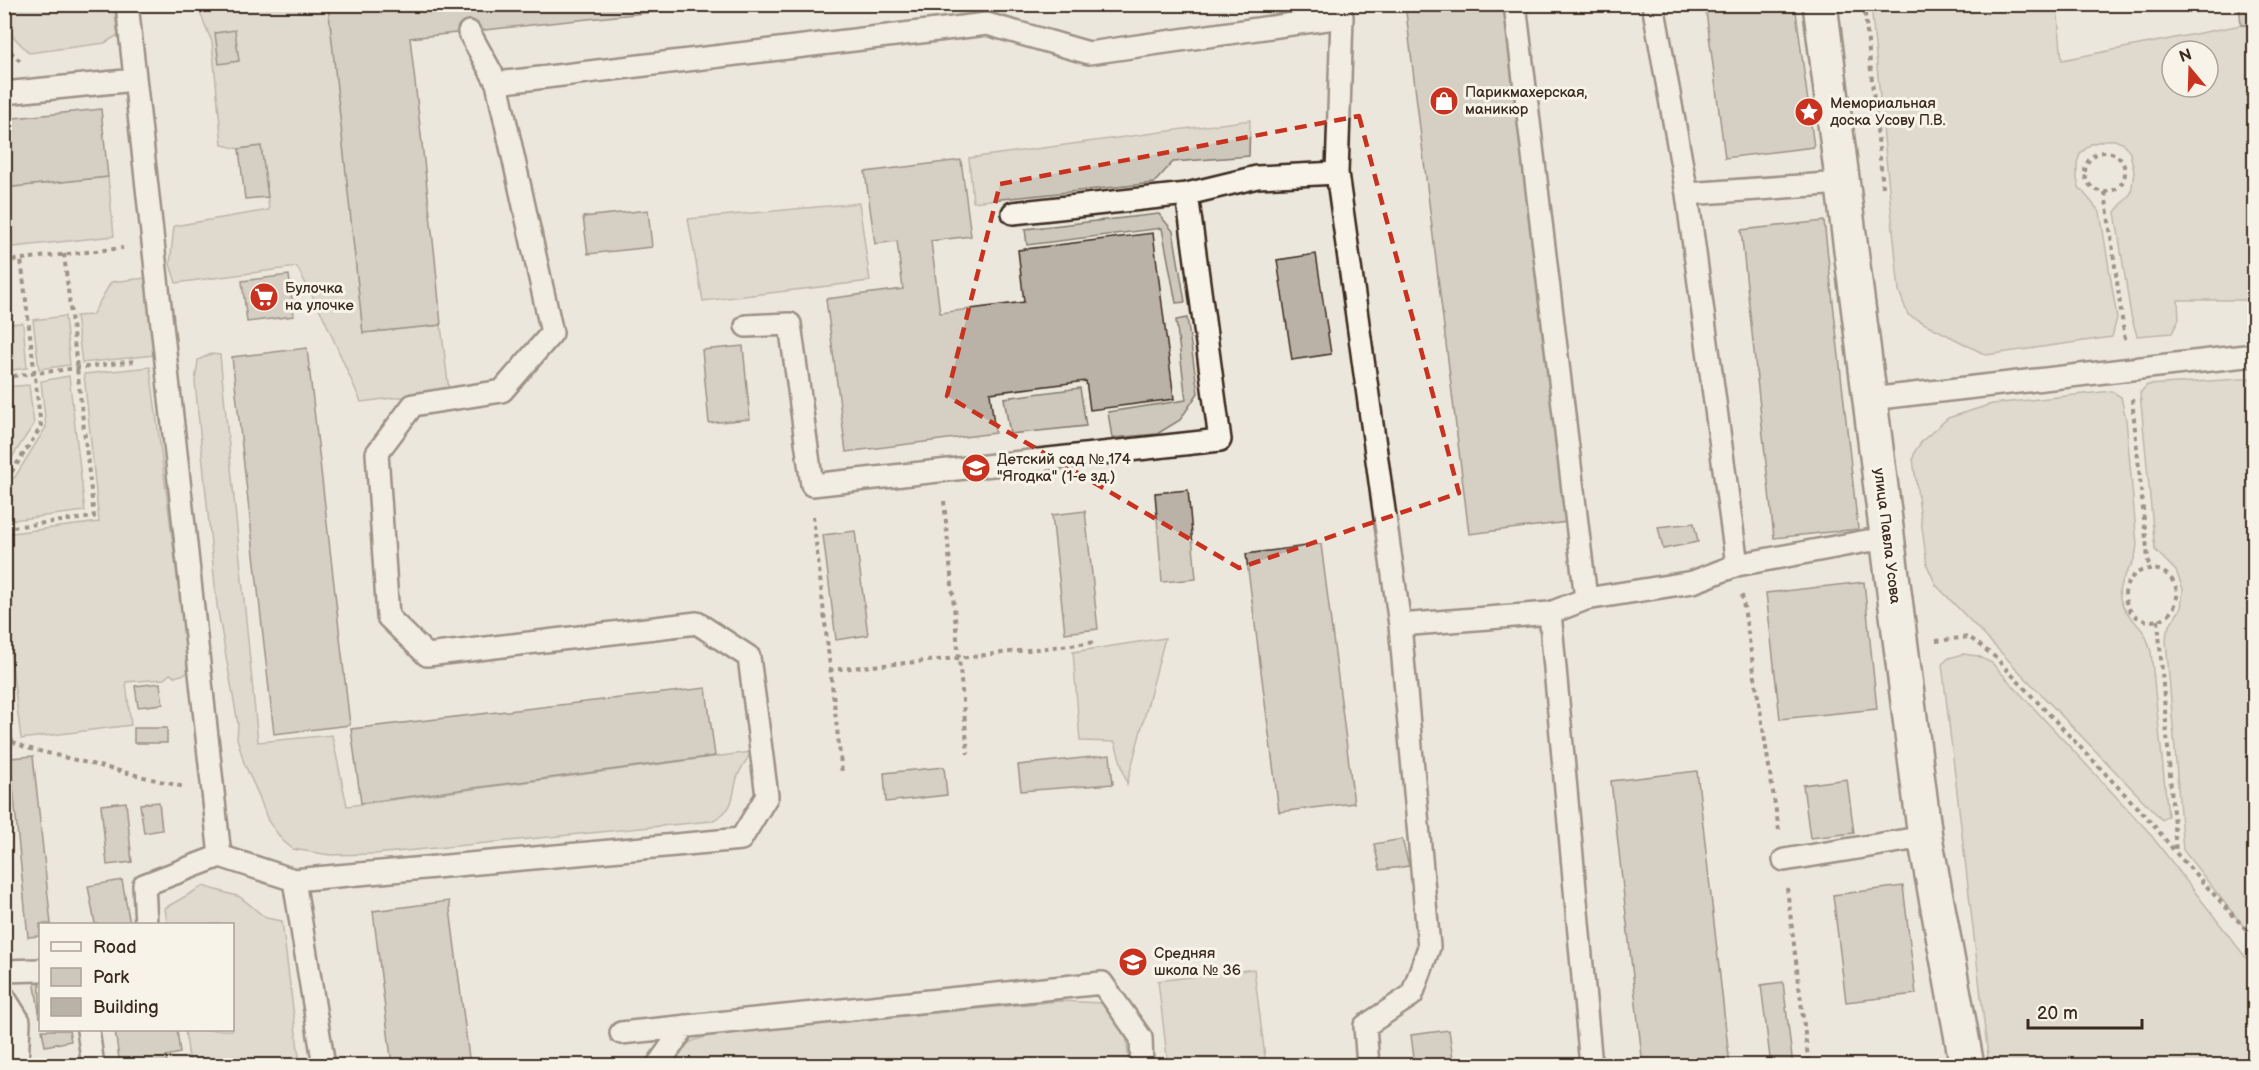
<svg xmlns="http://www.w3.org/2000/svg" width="2259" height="1070" viewBox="0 0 2259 1070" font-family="'Balsamiq Sans',sans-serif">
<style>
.green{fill:#cec8bc;stroke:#84796d;stroke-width:1.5;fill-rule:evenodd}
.building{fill:#bab2a7;stroke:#3b2a1e;stroke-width:1.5}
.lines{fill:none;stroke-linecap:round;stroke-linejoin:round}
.lane-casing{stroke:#3b2a1e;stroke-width:26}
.secondary-casing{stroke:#3b2a1e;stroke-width:38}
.path{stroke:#3b2a1e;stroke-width:4;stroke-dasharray:4.5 4.5;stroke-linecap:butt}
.lane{stroke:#f7f3e8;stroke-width:21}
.secondary{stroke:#f7f3e8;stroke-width:33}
.marked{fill:none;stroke:#c8321e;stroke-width:4.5;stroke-dasharray:12 8;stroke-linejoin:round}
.labels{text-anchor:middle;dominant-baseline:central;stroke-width:6;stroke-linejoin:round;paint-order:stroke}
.poi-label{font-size:15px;fill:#3b2a1e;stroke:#f7f3e8;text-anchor:start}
.street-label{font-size:15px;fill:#3b2a1e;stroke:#f7f3e8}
</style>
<rect width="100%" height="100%" fill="#ece7dc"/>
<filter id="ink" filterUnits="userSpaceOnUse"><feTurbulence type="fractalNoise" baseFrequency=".0167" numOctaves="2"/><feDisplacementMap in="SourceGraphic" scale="12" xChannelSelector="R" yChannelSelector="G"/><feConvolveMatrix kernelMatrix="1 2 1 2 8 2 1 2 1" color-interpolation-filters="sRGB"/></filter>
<g filter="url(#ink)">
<path class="green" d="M4,5H114L118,35L105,43L29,53L5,28Z
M197,5H329L363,333L441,325L449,391L361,402L323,316L297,267L176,283L170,264L174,226L269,210L261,146L239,149L222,145L212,42Z
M1871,5H2057L2062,60L2241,25L2254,27V300H2178L2179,319L2172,333L2137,336L2131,316L2115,212L2131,193L2134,171L2130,153L2124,144L2115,140H2105L2091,144L2080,154L2077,163V179L2079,187L2100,212L2117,318L2112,337L1986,355L1908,315L1899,291ZM2172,51H2208V87H2172Z
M1250,120L1249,156L1173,162L1154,183L973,202L969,158Z
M108,177L114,236L5,248L4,188Z
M859,203L870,281L703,301L688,219Z
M1159,214L1173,231L1185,302L1176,303L1162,228L1027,245L1025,229Z
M145,278L154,355L82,363L76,316L92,315L111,282Z
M65,316L70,365L39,369L33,320Z
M1187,318L1198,393L1180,420L1157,434L1112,438L1108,412L1186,400L1176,320Z
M23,323L27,368L5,371V324Z
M211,354L220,355L258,742L332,735L347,806L751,752C747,760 740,769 737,778C731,800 736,808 712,821L375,854L330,855L293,849L283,841L268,821L259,796L244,763L237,738L238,724L217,606L195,382L198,360Z
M150,367L184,629C183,644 190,658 188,673L175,677L170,674L164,679L126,682L131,725L21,739L5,608L4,534L99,522L84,374Z
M69,376L85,511L5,521V483L15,477L46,427L41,381Z
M2254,378V940L2183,850L2166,640L2167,630L2181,608L2183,589L2176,571L2155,550L2140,393L2147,385Z
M29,385L34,424L5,468V387Z
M1080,388L1086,426L1010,434L1004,398Z
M2111,391L2121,397L2126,419L2137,544C2136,567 2124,570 2120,587C2116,606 2132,617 2142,630C2147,637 2149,644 2151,652L2168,816L2162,820L1936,585L1927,565L1913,459L1915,451L1922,441L1948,418L1992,404Z
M1165,638L1127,784L1115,742L1080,741L1073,652Z
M1963,654L1978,656L1992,663L2147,830L2254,968V1065H1989L1942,664L1949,658Z
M203,886L240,897L266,918L282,921L300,1065H190L185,1030H232V924H167L165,908Z
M1254,969L1266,1065H1168L1158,981Z
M1060,1001L1102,1003L1126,1032L1129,1065L668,1066C680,1040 701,1037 726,1033Z"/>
<path class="building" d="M328,4H729L410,38L435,258L441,325L363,333Z
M1405,4H1505L1568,522L1469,534Z
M1705,4H1795L1814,147L1725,158Z
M2239,4H2254V24L2241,25Z
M235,30L239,61L219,64L215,33Z
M101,109L108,177L4,188V119Z
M261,146L268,197L245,199L239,149Z
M961,160L971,236L931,241L940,313L1024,302L1018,250L1153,233L1174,399L1090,410L1086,381L990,393L995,433L846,452L826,299L903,289L897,241L875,244L865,172Z
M648,210L652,247L588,254L583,217Z
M1824,221L1858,529L1774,538L1741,230Z
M1316,254L1331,354L1292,360L1277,260Z
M289,275L294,316L247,322L242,281Z
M743,346L750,419L709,423L702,350Z
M307,348L350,725L274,734L232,357Z
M1188,490L1196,579L1162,582L1155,493Z
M1085,511L1098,629L1065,633L1052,515Z
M1694,523L1698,542L1663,549L1658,527Z
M855,531L868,635L836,640L823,535Z
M1321,544L1354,803L1279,812L1246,554Z
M1864,582L1877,709L1780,719L1766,593Z
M160,683L163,704L138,707L135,686Z
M706,688L715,756L361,803L351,729Z
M134,728H167V743H134Z
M1110,755L1113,784L1021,791L1018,765Z
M33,756L51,924H40V936L28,937L10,758Z
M944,767L947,795L886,802L884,773Z
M1697,771L1730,1066H1643L1611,781Z
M1847,779L1854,833L1810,838L1803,785Z
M126,802L132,862L107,865L101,805Z
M159,802L162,830L144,833L140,804Z
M1402,839L1409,866L1380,870L1374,844Z
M122,880L130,924H95L88,886Z
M1903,886L1916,994L1846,1002L1833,895Z
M449,901L470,1066H392L373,911Z
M40,978V1018L34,979Z
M1783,982L1793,1066H1771L1761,985Z
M42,1030H69L71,1041L45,1046Z
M115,1030H177L180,1053L166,1056L167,1066H120Z
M1449,1030L1454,1066H1415L1411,1035Z"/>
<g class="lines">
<g class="lane-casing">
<path id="lane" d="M127,4L220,856
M1335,4L1342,17L1337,173L1400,625L1429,947L1412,995L1365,1026L1368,1066
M1515,4L1586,599
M1653,4L1687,194L1737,565
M497,83L987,24L1089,53L1342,17
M4,93L135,80
M1687,194L1842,183
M1013,213L1187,194
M746,326L790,324L812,485L1220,440L1187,194L1257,177L1337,173
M1870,399L2254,355
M1550,613L1591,1066
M1400,625L1550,613L1586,599L1693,582L1737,565L1867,541L1887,540
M1784,860L1925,837
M294,880L324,1066
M146,924L144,885L220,856L294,880L741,839L767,796L749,657L697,623L427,655L388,617L377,453L413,405L502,391L552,333L497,83L469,32
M4,971L40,970
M4,997L19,1021L17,1066
M88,1030L93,1066
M621,1033L1102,983L1141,1038L1142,1066
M657,1066L685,1026"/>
</g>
<g class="secondary-casing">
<path id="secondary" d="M1820,4L1925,837L1967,1066"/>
</g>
<path class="path" d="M1864,4L1883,187
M4,45L21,62
M2085 172a20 20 0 1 1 40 0a20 20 0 1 1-40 0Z
M2105,192L2125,341
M4,261L123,248
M4,377L135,361
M2132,399L2149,569
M4,477L11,473L41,427L21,259
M944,501L968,754
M813,516L842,773
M4,528L94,517L64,254
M2125 595a26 26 0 1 1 52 0a26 26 0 1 1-52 0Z
M1742,595L1779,830
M2158,620L2176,852
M1936,641L1969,637L1995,657L2152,823L2176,853L2254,938
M829,670L959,658L1097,642
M4,685L12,741
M4,738L27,748L184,787
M1787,888L1809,1066"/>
<use href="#lane" class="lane"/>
<use href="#secondary" class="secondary"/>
</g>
</g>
<path d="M0 0H2259V1070H0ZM1359,116L1459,493L1239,568L947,396L1000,184Z" fill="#ece7dc" fill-opacity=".55" fill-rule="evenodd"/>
<path class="marked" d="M1359,116L1459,493L1239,568L947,396L1000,184Z"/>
<defs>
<g id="shop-disc" transform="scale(1.5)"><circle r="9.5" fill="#c8321e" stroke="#f7f3e8"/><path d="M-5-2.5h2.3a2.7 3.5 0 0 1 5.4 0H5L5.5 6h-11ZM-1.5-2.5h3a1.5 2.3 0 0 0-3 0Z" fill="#fff"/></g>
<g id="sight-disc" transform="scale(1.5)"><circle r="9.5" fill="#c8321e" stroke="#f7f3e8"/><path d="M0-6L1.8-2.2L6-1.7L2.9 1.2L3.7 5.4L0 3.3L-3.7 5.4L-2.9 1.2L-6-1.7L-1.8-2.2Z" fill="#fff"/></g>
<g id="supermarket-disc" transform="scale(1.5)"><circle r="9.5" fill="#c8321e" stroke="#f7f3e8"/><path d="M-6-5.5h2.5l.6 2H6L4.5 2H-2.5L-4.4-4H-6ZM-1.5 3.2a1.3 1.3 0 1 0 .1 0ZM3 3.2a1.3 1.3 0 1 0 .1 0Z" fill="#fff"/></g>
<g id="school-disc" transform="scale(1.5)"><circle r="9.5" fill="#c8321e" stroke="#f7f3e8"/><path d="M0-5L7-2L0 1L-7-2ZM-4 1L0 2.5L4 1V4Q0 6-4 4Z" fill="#fff"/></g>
</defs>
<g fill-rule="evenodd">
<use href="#shop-disc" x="1444" y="101"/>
<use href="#sight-disc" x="1809" y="112"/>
<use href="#supermarket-disc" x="264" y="297"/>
<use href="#school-disc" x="976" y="468"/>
<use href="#school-disc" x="1133" y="962"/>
</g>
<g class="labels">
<g class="poi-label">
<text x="1465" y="92">Парикмахерская,<tspan x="1465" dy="17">маникюр</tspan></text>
<text x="1830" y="103">Мемориальная<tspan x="1830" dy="17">доска Усову П.В.</tspan></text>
<text x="285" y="288">Булочка<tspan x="285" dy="17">на улочке</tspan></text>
<text x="997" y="459">Детский сад № 174<tspan x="997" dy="17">"Ягодка" (1-е зд.)</tspan></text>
<text x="1154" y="953">Средняя<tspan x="1154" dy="17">школа № 36</tspan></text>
</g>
<g class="street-label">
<text transform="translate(1887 536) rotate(83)">улица Павла Усова</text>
</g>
</g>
<rect width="2259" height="1070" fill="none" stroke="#f7f3e8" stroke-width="24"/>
<rect x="12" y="12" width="2235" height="1046" fill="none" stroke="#3b2a1e" stroke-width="2" filter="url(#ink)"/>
<rect x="39" y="923" width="195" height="108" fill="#f7f3e8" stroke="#aca397" stroke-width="1.5"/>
<rect x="51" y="942" width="30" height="9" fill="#f7f3e8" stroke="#aca397" stroke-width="1.5"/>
<text x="93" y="953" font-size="18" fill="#3b2a1e">Road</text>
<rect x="51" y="968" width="30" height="18" fill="#cec8bc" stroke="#aca397" stroke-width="1.5"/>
<text x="93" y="983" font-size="18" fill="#3b2a1e">Park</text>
<rect x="51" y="998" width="30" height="18" fill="#bab2a7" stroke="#aca397" stroke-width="1.5"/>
<text x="93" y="1013" font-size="18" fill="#3b2a1e">Building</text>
<g transform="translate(2190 69) rotate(341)"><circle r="28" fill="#f7f3e8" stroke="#aca397" stroke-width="1.5"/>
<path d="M0-4.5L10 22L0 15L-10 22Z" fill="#c8321e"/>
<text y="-9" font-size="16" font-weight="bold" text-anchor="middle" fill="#3b2a1e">N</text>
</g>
<path d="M2028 1019v9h114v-9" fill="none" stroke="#3b2a1e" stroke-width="3"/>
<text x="2037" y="1019" font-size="18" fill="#3b2a1e" stroke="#f7f3e8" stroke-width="4.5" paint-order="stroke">20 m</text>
</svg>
